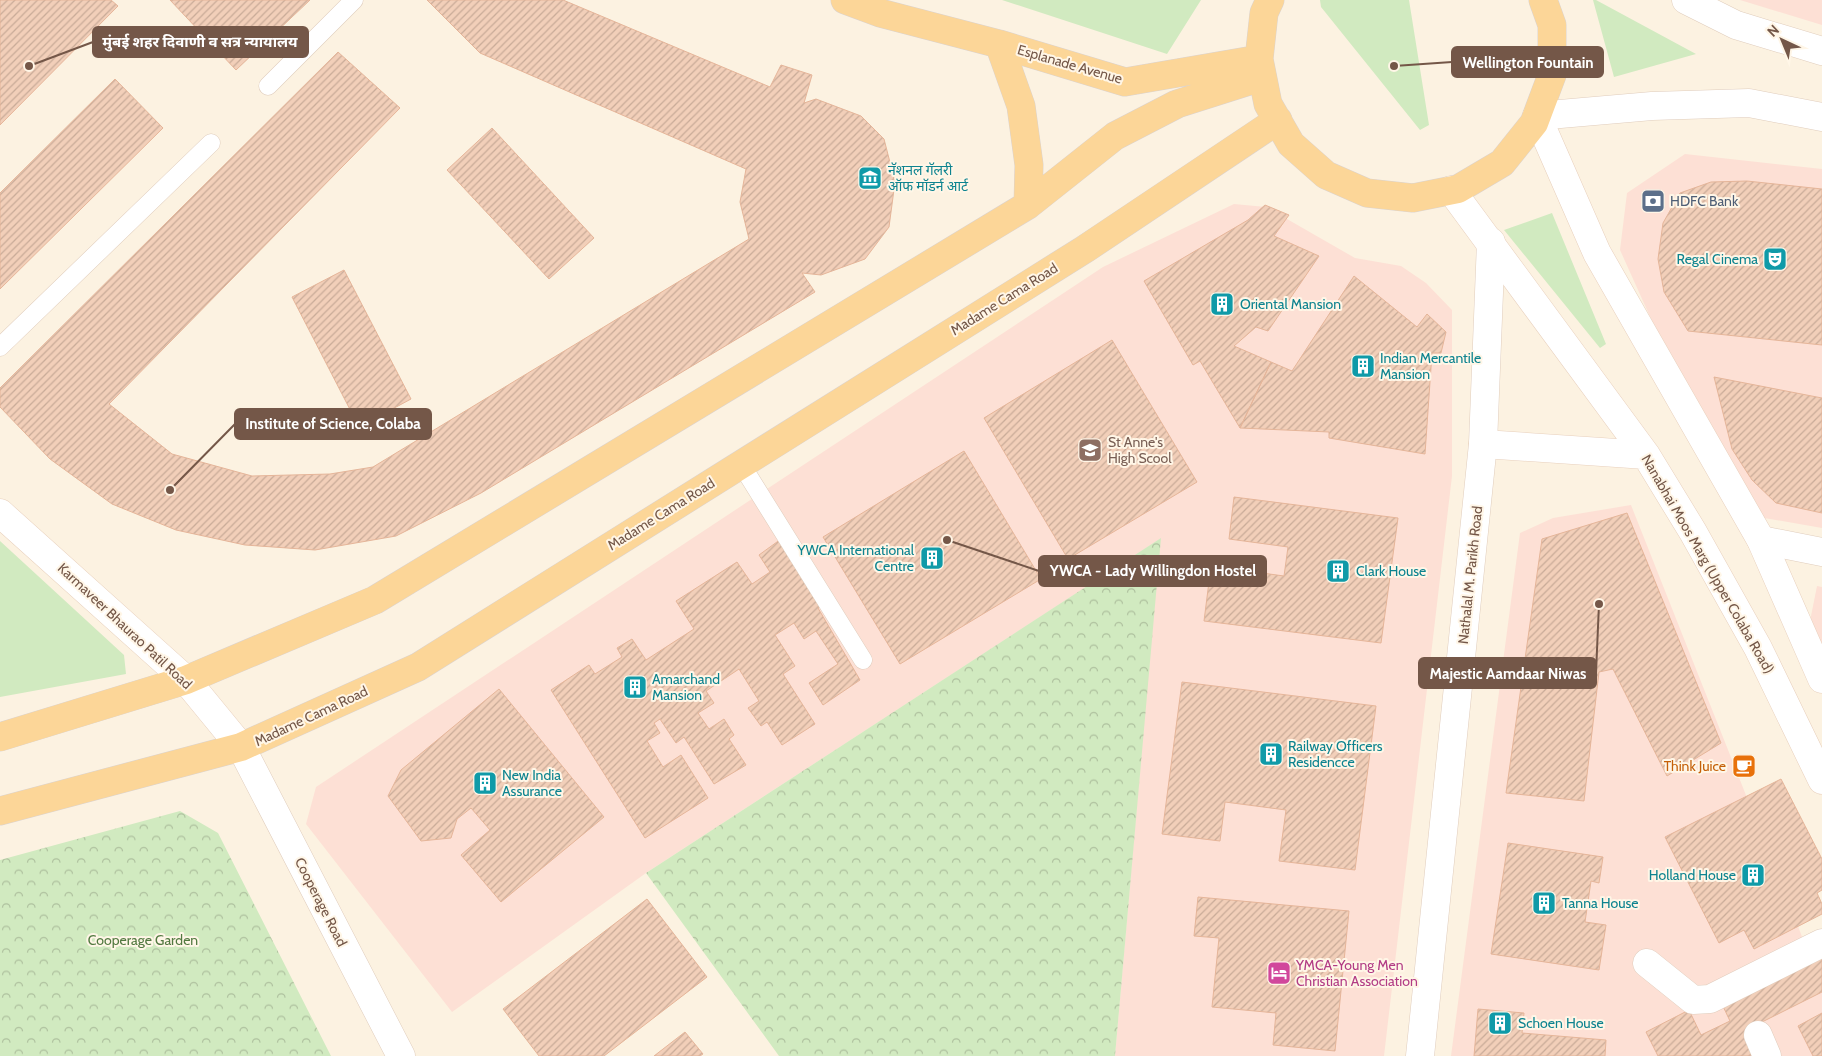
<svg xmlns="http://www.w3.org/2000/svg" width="1822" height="1056" viewBox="0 0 1822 1056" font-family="Cabin,'Noto Sans Devanagari',sans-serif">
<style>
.commercial{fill:#fde0d5}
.park{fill:url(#park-crowns)}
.garden{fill:#d1eac0}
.building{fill:url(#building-hatch);stroke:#e5b599}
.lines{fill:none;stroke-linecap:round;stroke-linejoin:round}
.service-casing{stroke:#e0cdbd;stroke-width:19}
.minor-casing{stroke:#e0cdbd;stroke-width:29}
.tertiary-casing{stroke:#e0cdbd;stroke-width:29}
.secondary-casing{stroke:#e8d0bd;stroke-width:29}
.primary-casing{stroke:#dbd3cf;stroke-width:29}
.service{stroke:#fff;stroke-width:18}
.minor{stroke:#fff;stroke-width:28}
.tertiary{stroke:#fff;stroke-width:28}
.secondary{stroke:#fff;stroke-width:28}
.primary{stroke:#fcd698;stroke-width:28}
.labels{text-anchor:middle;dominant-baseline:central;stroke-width:4;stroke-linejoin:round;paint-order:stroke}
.street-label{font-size:14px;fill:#745748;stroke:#fff6e7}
.culture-label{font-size:14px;fill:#0d838f;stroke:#fff6e7;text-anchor:start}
.service-label{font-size:14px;fill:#4e5e75;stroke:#fff6e7;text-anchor:start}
.education-label{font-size:14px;fill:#785e54;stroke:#fff6e7;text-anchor:start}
.food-label{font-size:14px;fill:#c56008;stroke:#fff6e7;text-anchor:end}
.park-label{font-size:14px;fill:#527940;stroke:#fff6e7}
.hotel-label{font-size:14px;fill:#b23c85;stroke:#fff6e7;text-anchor:start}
.leader{fill:none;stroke:#745748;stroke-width:2}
.callout-dot{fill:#745748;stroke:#fff6e7;stroke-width:2}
.callout{fill:#745748;stroke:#745748;stroke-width:2}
.callout-label{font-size:15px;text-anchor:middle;font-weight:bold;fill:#fff}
</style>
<defs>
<pattern id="park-crowns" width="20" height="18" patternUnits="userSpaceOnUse" patternTransform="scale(1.25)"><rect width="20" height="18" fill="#d1eac0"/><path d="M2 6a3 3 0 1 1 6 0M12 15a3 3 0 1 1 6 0" fill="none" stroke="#aec09e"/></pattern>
<pattern id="building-hatch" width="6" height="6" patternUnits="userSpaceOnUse" patternTransform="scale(1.25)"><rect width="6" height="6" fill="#f2cfb9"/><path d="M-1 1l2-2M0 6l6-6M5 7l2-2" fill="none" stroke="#c9ab98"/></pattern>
</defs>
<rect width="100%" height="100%" fill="#fcf2e1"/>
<path class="commercial" d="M1740,0H1822V25Z
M1685,154L1822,169V528L1753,516L1725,483L1620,250L1627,193Z
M1234,204L1266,207L1355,258L1401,266L1426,283L1452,310V476L1384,1056H1115L1160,539L646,873L452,1012L306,824L316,787L1103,267Z
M1631,505L1822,987V1056H1451L1520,533L1553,518Z
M1817,586L1822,587V646L1810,621Z"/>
<path class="park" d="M1161,538L1115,1056H779L646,873Z
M180,811L218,833L331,1056H0V860Z"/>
<path class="garden" d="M1002,0H1201L1167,54Z
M1320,0H1409L1429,125L1420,130L1321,7Z
M1593,0H1596L1696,54L1614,77Z
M1552,213L1606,344L1600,348L1504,230Z
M0,541L124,655L126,674L0,697Z"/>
<path class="building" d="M0,0H111L118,6L0,125Z
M170,0H310L236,70Z
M427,0H563L770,87L781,65L812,75L804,103L816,99L861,116L884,139L895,182L889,227L865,259L821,275L802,273L815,292L481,493L396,536L315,550L245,545L176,530L112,504L50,459L0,407V388L338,52L400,108L109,404L172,454L252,476L330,474L373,467L749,239L740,202L746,169L480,53Z
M115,79L163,128L0,289V193Z
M492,128L594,238L549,279L447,170Z
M1747,181L1822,189V345L1688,331L1664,292L1658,259L1663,223L1680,193L1711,182Z
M1265,205L1289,215L1274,236L1319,256L1268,331L1256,327L1234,346L1271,362L1240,428L1200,361L1193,365L1144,281L1248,220Z
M344,270L411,399L359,427L292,297Z
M1354,276L1417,327L1427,314L1446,332L1441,353H1432L1425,454L1329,438V432L1240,428L1271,362L1292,371Z
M1112,340L1197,482L1068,559L984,418Z
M1714,377L1822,398V513L1776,503L1752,480L1732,449Z
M964,451L1041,579L900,664L823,537Z
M1234,497L1398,518L1381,643L1204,621L1211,566L1284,576L1288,547L1229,539Z
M1627,513L1721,743L1667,776L1613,669L1599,672L1584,801L1506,793L1542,539Z
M781,539L825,603L818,608L860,680L823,705L809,683L838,664L816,631L804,639L794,623L775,635L795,666L783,674L815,724L782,745L767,722L761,726L748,708L759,701L739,669L706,691L714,703L698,713L709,729L724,719L734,735L729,739L746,765L714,784L684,737L676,743L660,719L654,723L660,733L647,741L663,767L681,755L708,798L645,838L551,690L589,665L595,674L622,657L617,648L632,639L646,660L694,629L676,601L737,562L752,584L770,572L759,555Z
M1182,682L1376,706L1355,870L1279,861L1286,810L1225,802L1220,841L1162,834Z
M499,689L604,817L501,902L461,855L490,830L471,808L457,819L451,838L421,841L388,796L401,770Z
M1781,779L1822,859V890L1817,893L1822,904V914L1754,949L1744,930L1719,943L1665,837Z
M1508,843L1603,857L1599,883L1591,881L1585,922L1606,925L1599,970L1491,954Z
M1198,897L1349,911L1335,1051L1273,1045L1276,1013L1212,1007L1219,938L1194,936Z
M647,899L707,977L604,1056H539L503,1009Z
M1822,952V992L1748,1029L1761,1056H1658L1646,1032L1689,1010L1701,1035L1730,1021L1721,1002Z
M1478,1009L1524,1013L1522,1033L1606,1040L1605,1056H1474Z
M1822,1013V1056H1813L1798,1026Z
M685,1032L703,1054L700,1056H654Z"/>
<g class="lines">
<g class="service-casing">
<path id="service" d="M268,86L354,0
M0,347L211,143
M741,464L863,660"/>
</g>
<g class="minor-casing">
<path id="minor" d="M1647,963L1693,1000L1710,999L1822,943
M1758,1035L1767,1056"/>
</g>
<g class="tertiary-casing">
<path id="tertiary" d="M1686,0L1736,25L1822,51
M1537,116L1652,106L1749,103L1822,117
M1761,540L1822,552
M241,747L401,1056
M1420,1056L1483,444L1491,242"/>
</g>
<g class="secondary-casing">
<path id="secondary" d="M1537,116L1597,253L1761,540L1822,679
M1451,190L1646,455L1693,532L1758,648L1822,780
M1483,444L1646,455
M0,513L186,680L241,747"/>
</g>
<g class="primary-casing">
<path id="primary" d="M845,0L880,13L999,44L1125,82L1259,59
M1270,0L1264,13L1259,59L1268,104L1291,144L1326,175L1367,193L1413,198L1458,189L1502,163L1534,123L1552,75V25L1543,0
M999,44L1021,106L1029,165L1028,205
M0,737L186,680L375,600L1028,205L1115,136L1177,104L1262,77
M0,811L241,747L418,667L1085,249L1278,120"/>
</g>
<use href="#service" class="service"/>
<use href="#minor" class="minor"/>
<use href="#tertiary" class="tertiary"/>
<use href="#secondary" class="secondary"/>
<use href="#primary" class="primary"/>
</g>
<defs>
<g id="museum-square" transform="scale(1.25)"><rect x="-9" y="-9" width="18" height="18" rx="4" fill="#0f9aa8" stroke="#fff6e7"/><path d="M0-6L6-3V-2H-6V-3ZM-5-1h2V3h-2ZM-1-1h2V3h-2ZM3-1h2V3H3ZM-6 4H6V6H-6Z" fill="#fff"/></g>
<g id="bank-square" transform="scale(1.25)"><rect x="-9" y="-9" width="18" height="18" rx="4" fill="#5c6f8a" stroke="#fff6e7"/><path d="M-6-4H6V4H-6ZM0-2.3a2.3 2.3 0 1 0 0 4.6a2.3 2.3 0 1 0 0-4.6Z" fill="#fff"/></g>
<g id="theatre-square" transform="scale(1.25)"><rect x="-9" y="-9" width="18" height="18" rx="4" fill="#0f9aa8" stroke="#fff6e7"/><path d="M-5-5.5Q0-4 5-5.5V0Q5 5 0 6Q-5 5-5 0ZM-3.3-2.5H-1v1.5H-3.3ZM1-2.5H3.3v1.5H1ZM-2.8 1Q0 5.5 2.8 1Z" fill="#fff"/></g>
<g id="building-square" transform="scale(1.25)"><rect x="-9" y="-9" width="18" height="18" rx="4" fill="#0f9aa8" stroke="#fff6e7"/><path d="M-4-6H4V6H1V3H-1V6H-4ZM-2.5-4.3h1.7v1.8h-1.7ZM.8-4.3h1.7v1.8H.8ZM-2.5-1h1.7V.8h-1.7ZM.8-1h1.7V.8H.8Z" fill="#fff"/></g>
<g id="school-square" transform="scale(1.25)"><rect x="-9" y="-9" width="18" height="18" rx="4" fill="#8d6e63" stroke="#fff6e7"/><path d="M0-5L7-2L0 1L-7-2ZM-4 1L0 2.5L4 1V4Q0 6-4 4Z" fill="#fff"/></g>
<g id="cafe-square" transform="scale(1.25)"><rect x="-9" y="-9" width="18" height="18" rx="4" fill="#e8710a" stroke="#fff6e7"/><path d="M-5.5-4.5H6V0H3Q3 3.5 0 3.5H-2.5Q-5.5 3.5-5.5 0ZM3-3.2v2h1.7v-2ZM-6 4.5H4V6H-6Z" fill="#fff"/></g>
<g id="hotel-square" transform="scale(1.25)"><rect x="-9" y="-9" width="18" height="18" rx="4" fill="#d1479c" stroke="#fff6e7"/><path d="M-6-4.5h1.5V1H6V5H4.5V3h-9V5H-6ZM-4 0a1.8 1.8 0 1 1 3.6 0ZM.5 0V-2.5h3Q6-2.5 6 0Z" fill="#fff"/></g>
</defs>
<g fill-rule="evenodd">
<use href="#museum-square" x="870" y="178"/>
<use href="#bank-square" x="1653" y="201"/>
<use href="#theatre-square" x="1775" y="259"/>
<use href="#building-square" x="1222" y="304"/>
<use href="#building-square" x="1363" y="366"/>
<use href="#school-square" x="1090" y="450"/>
<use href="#building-square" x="932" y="558"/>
<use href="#building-square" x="1338" y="571"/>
<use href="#building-square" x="635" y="687"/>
<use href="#building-square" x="1271" y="754"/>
<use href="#cafe-square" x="1744" y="766"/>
<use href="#building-square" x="485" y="783"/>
<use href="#building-square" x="1753" y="875"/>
<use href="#building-square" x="1544" y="903"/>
<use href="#hotel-square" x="1279" y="973"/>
<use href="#building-square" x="1500" y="1023"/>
</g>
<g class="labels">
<g class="street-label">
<text transform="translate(1070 64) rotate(16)">Esplanade Avenue</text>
<text transform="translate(1004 299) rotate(-32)">Madame Cama Road</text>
<text transform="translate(661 514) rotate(-32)">Madame Cama Road</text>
<text transform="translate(1708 564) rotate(60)">Nanabhai Moos Marg (Upper Colaba Road)</text>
<text transform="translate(1470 575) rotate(-84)">Nathalal M. Parikh Road</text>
<text transform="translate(125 626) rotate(43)">Karmaveer Bhaurao Patil Road</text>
<text transform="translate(311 716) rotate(-25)">Madame Cama Road</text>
<text transform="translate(321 902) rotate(63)">Cooperage Road</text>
</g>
<g class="culture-label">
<text x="888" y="170">नॅशनल गॅलरी<tspan x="888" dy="16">ऑफ मॉडर्न आर्ट</tspan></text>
<text x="1758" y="259" text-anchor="end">Regal Cinema</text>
<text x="1240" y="304">Oriental Mansion</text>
<text x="1380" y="358">Indian Mercantile<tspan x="1380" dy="16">Mansion</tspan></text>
<text x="914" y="550" text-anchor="end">YWCA International<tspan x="914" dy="16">Centre</tspan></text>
<text x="1356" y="571">Clark House</text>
<text x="652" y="679">Amarchand<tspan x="652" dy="16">Mansion</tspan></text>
<text x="1288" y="746">Railway Officers<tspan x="1288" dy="16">Residencce</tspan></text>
<text x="502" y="775">New India<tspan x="502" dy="16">Assurance</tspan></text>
<text x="1736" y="875" text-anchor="end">Holland House</text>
<text x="1562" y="903">Tanna House</text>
<text x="1518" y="1023">Schoen House</text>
</g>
<g class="service-label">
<text x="1670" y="201">HDFC Bank</text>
</g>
<g class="education-label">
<text x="1108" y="442">St Anne's<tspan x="1108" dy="16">High Scool</tspan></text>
</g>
<g class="food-label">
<text x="1726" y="766">Think Juice</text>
</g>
<g class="park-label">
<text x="143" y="940">Cooperage Garden</text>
</g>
<g class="hotel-label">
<text x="1296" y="965">YMCA-Young Men<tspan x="1296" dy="16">Christian Association</tspan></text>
</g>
</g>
<path class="leader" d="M29 66L93 42M1394 66L1452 62M170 490L235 424M947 540L1039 571M1599 604L1596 673"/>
<g class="callout-dot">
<circle cx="29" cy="66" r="5"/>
<circle cx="1394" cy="66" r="5"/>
<circle cx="170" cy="490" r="5"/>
<circle cx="947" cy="540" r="5"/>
<circle cx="1599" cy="604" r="5"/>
</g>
<g class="callout">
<rect x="93" y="27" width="215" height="30" rx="5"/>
<rect x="1452" y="47" width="151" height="30" rx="5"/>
<rect x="235" y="409" width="196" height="30" rx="5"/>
<rect x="1039" y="556" width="227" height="30" rx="5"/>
<rect x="1419" y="658" width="177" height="30" rx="5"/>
</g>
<g class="callout-label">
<text x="200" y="47">मुंबई शहर दिवाणी व सत्र न्यायालय</text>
<text x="1528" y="68">Wellington Fountain</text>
<text x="333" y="429">Institute of Science, Colaba</text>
<text x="1153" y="576">YWCA - Lady Willingdon Hostel</text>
<text x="1508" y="679">Majestic Aamdaar Niwas</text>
</g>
<g transform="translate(1782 40) rotate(316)" stroke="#fff6e7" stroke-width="4" paint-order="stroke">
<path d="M0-4L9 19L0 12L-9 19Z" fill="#745748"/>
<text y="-8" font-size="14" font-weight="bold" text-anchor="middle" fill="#745748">N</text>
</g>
</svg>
